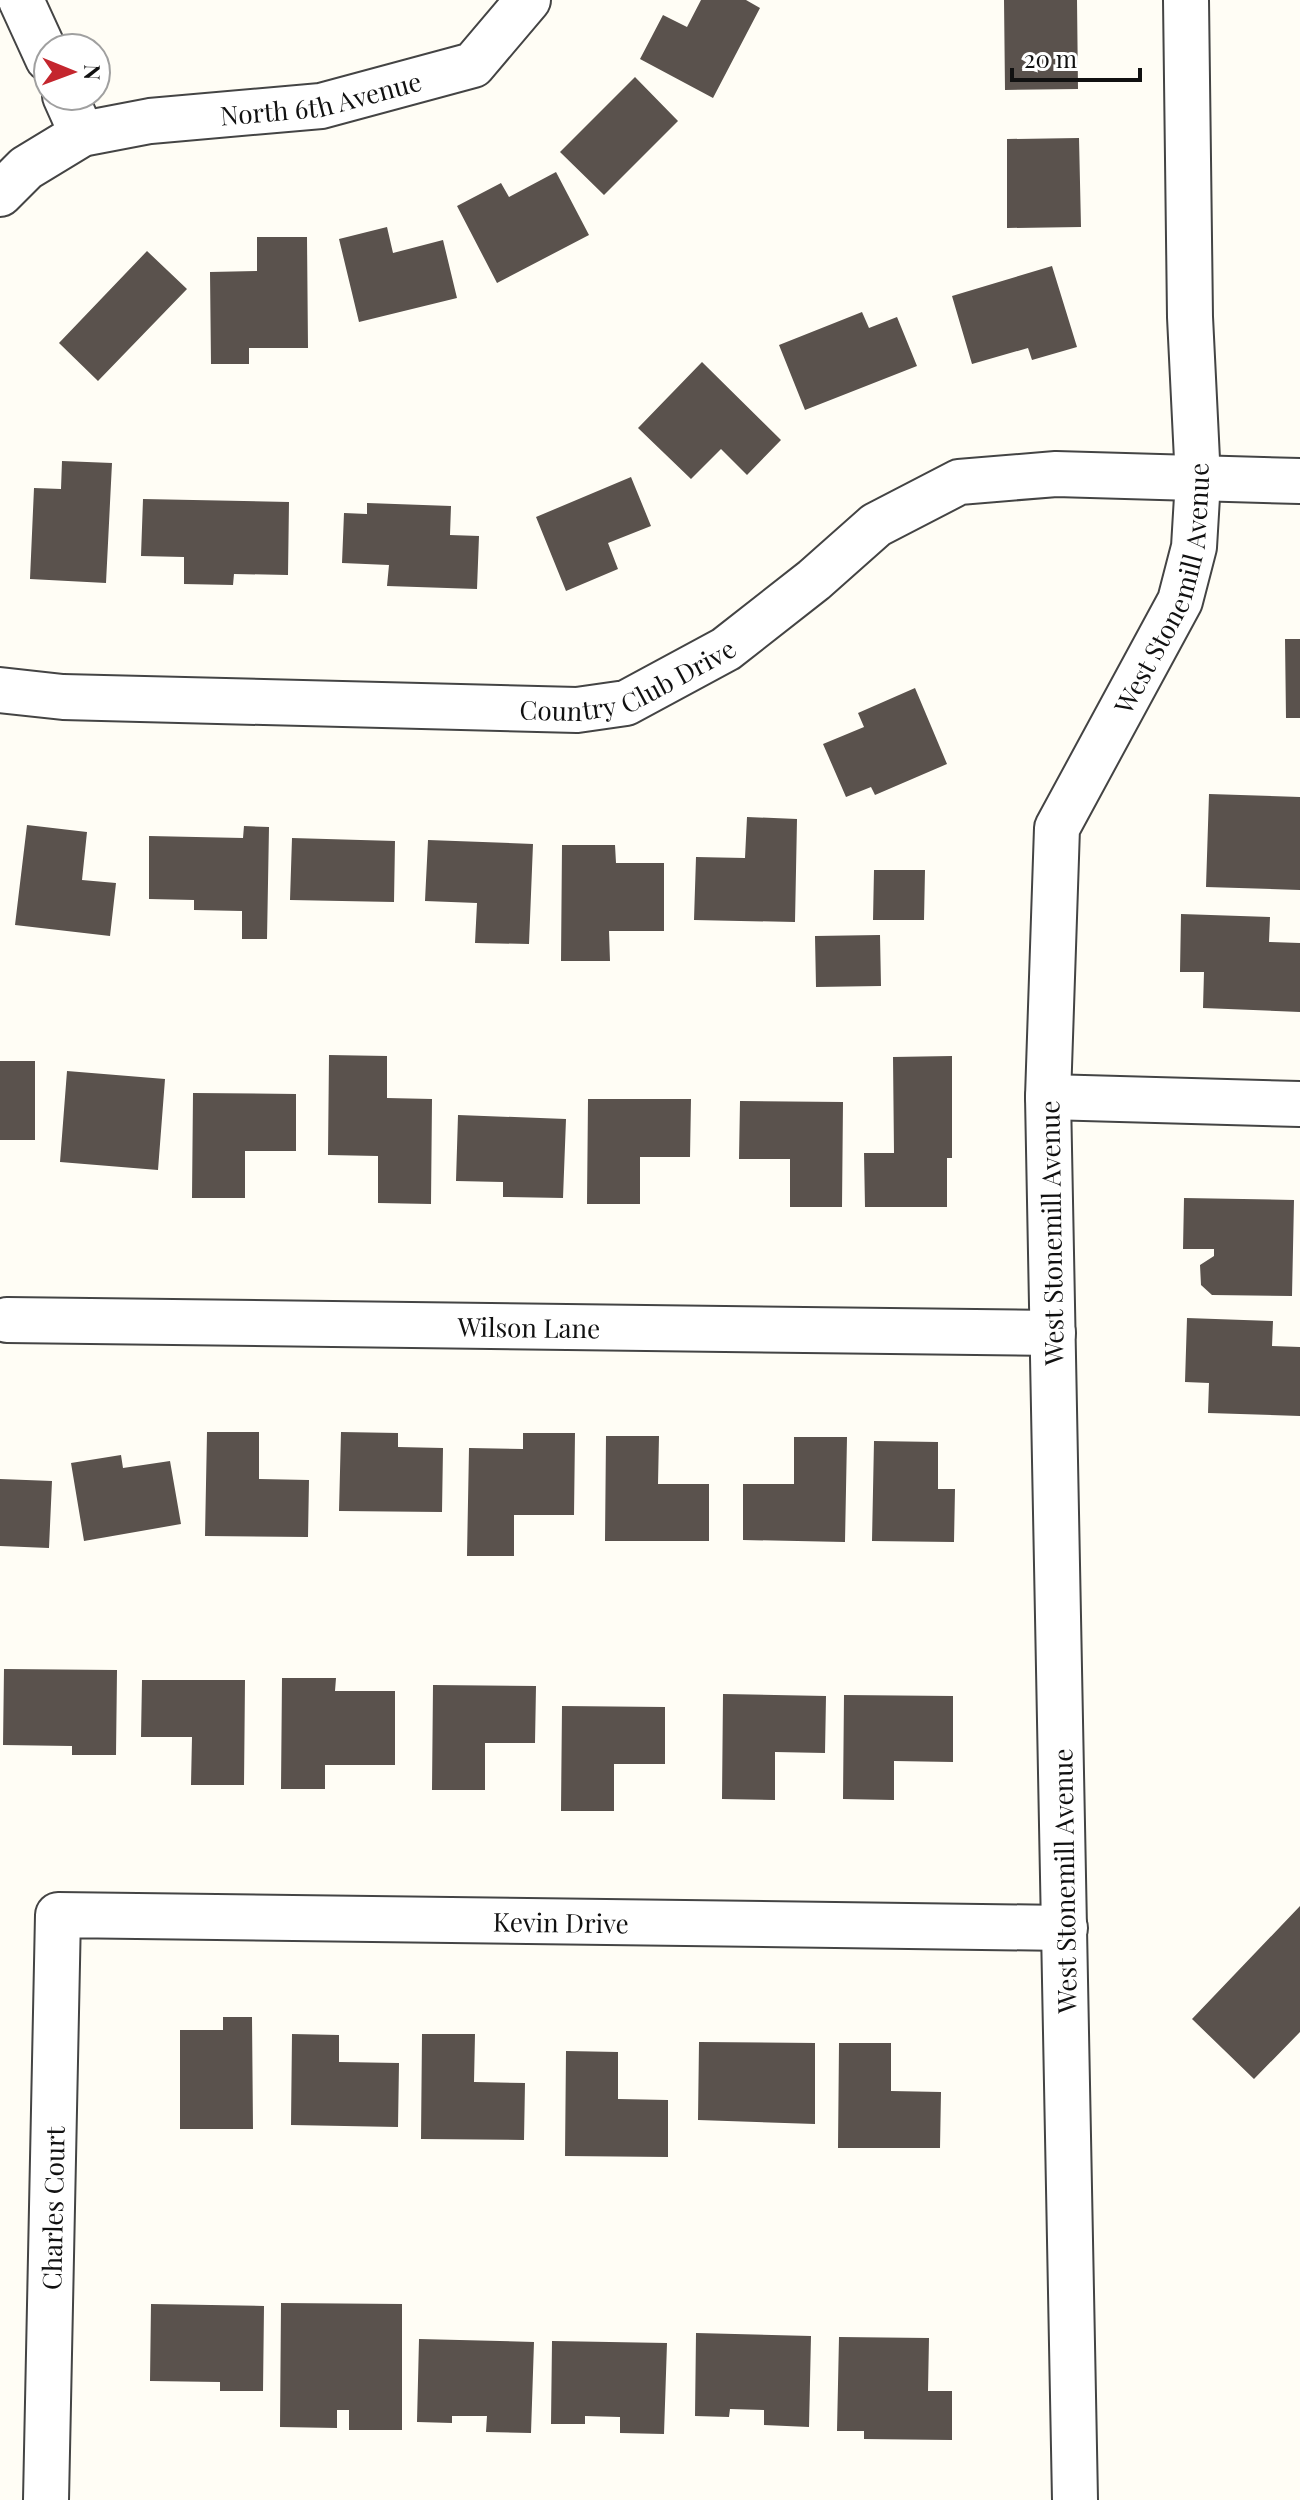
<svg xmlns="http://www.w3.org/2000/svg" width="1300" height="2500" viewBox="0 0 1300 2500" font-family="'Playfair Display',serif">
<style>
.building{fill:#5a524d}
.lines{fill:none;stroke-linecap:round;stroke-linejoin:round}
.minor-casing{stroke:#444;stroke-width:48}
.minor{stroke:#fff;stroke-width:44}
.labels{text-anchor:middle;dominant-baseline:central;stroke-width:8;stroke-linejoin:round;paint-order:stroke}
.street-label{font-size:26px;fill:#111;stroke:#fff}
</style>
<rect width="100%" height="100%" fill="#fffdf5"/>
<path class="building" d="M701,0H746L760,8L713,98L640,59L663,15L687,27Z
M1004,0H1077L1078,89L1005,90Z
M635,77L678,121L604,195L560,152Z
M1079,138L1081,227L1007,228V139Z
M556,172L589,235L497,283L457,206L501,183L509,197Z
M387,227L393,253L443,240L457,298L359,322L339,239Z
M257,237H307L308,348H249V364H211L210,272L257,271Z
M147,251L187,289L98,381L59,343Z
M1052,266L1077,347L1032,360L1028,348L972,364L952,296Z
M862,312L869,328L897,317L917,366L805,410L779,345Z
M702,362L781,440L747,475L721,449L691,479L638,428Z
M62,461L112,463L106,583L30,579L34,488L61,489Z
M631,477L651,526L608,543L618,569L566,591L536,517Z
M143,499L289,502L288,575L234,574L233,585L184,584V557L141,556Z
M367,503L451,506L450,535L479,536L477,589L387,586L389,565L342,563L344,513L367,514Z
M1285,639H1300V718H1286Z
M915,688L947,764L875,795L871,787L846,797L823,744L864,727L858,713Z
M1209,794L1300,797V890L1206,887Z
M747,817L797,819L795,922L694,920L696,857L745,858Z
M27,825L87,832L82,880L116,883L110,936L15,925Z
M244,826L269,827L267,939H242V911L194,910V900L149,899V836L243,838Z
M292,838L395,841L394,902L290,900Z
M428,840L533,844L529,944L475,943L477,903L425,901Z
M562,845H615L616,863H664V931H609L610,961H561Z
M874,870H925L924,920H873Z
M1181,914L1270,917L1269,942L1300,943V1012L1203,1008L1204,972H1180Z
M880,935L881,986L816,987L815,936Z
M329,1055L387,1056V1098L432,1099L431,1204L378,1203V1156L328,1155Z
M952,1056V1158H947V1207H865L864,1153H894L893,1057Z
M0,1061H35V1140H0Z
M67,1071L165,1079L158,1170L60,1162Z
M193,1093L296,1094V1151H245V1198H192Z
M588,1099H691L690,1157H640V1204H587Z
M740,1101L843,1102L842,1207H790V1159H739Z
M458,1115L566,1119L563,1198L503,1197V1182L456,1181Z
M1184,1198L1294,1200L1292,1296L1212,1295L1201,1285L1200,1265L1214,1256V1249H1183Z
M1187,1318L1273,1321L1272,1346L1300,1347V1416L1208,1413L1209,1383L1185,1382Z
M207,1432H259V1479L309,1480L308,1537L205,1536Z
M341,1432L398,1433V1447L443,1448L442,1512L339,1511Z
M523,1433H575L574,1515H514V1556H467L469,1448L523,1449Z
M606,1436H659L658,1484H709V1541H605Z
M794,1437H847L845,1542L743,1540V1484H794Z
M874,1441L938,1442V1489H955L954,1542L872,1541Z
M121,1455L123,1468L170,1461L181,1524L84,1541L71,1463Z
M0,1479L52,1481L49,1548L0,1546Z
M4,1669L117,1670L116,1755H72V1746L3,1745Z
M282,1678H336L335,1691H395V1765H325V1789H281Z
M142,1680H245L244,1785H191L192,1737H141Z
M433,1685L536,1686L535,1743H485V1790H432Z
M723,1694L826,1696L825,1753L775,1752V1800L722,1799Z
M844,1695L953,1696V1762L894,1761V1800L843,1799Z
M562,1706L665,1707V1764H614V1811H561Z
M1300,1906V2032L1254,2079L1192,2019Z
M223,2017H252L253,2129H180V2030H223Z
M292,2034L339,2035V2062L399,2063L398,2127L291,2125Z
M422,2034H475L474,2082L525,2083L524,2140L421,2139Z
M699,2042L815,2043V2124L698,2120Z
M839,2043H891V2091L941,2092L940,2148H838Z
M566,2051L618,2052V2099L668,2100V2157L565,2156Z
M281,2303L402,2304V2430H349V2410H337V2428L280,2427Z
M151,2304L264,2306L263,2391H220V2382L150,2381Z
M696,2333L811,2336L809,2427L764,2425V2410L730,2409L729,2417L695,2416Z
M839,2337L929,2338L928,2391H952V2440L864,2439V2431H837Z
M419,2339L534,2342L531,2433L486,2432L487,2416H452V2423L417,2422Z
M552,2341L667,2343L664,2434L620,2433V2417L585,2416V2424H551Z"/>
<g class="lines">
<g class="minor-casing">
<g id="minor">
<path d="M21,0L48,59"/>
<path d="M65,96L82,134"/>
<path id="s1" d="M0,194L26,168L82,134L150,121L321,106L473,65L528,0"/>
<path id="s2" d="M0,690L63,697L577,710L626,703L726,649L814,580L876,525L959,482L1056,474L1300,481"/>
<path d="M1048,1097L1300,1104"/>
<path id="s3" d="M7,1320L1053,1333"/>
<path id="s4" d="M46,2500L58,1915L1065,1928"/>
<path id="s5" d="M1075,2500L1048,1097L1057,828L1180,601L1194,547L1198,480L1190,317L1186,0"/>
</g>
</g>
<use href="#minor" class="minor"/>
</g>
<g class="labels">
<g class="street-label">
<text stroke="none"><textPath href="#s1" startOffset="344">North 6th Avenue</textPath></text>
<text stroke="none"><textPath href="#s5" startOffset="1938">West Stonemill Avenue</textPath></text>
<text stroke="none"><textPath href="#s2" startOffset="634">Country Club Drive</textPath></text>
<text transform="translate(1051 1233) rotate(-91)">West Stonemill Avenue</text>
<text stroke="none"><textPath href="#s3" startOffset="522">Wilson Lane</textPath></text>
<text transform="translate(1064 1881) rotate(-91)">West Stonemill Avenue</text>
<text stroke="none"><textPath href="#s4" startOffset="1088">Kevin Drive</textPath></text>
<text stroke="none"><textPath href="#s4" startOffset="292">Charles Court</textPath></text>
</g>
</g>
<g transform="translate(72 72) rotate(91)"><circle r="38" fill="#ffffff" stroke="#a0a0a0" stroke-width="2"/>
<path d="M0-6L14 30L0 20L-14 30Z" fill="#c4262e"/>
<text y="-12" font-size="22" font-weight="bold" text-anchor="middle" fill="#111111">N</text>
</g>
<path d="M1012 68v12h128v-12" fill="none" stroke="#111111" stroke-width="4"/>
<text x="1024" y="68" font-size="24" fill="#111111" stroke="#ffffff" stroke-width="6" paint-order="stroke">20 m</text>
</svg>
